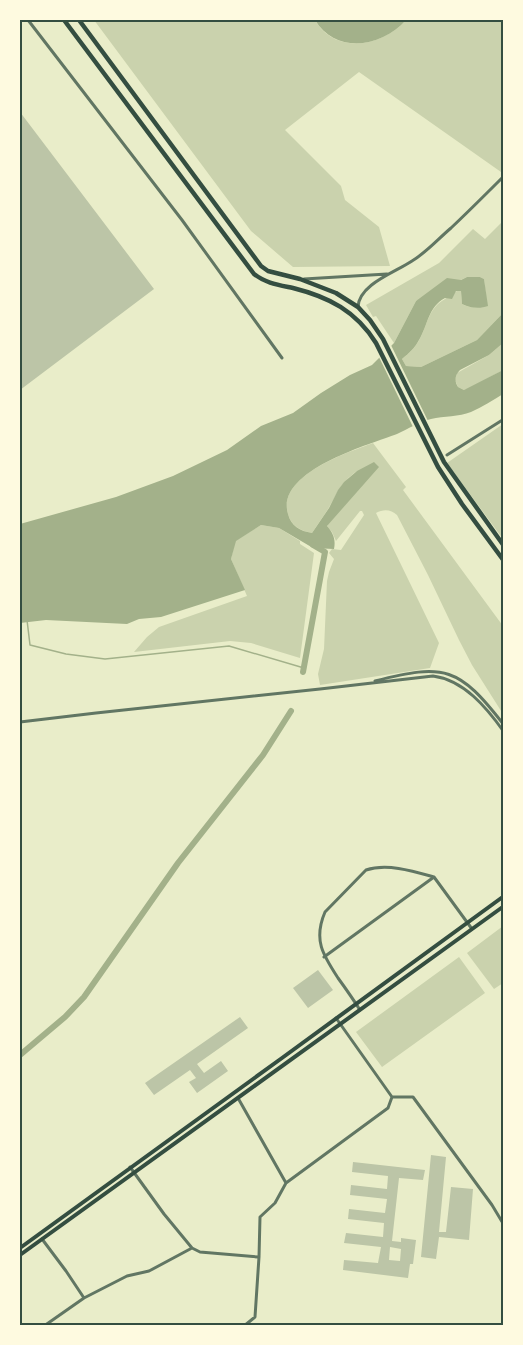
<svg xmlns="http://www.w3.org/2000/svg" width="523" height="1345" viewBox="0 0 523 1345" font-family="Ubuntu,sans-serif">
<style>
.green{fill:#cad2ad}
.water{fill:#a3b18a}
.pier{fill:#e9edc9}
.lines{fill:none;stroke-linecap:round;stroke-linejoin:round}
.stream{stroke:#a3b18a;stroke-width:1.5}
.canal{stroke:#a3b18a;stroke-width:6}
.building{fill:#bcc5a7;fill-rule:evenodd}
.minor{stroke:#617663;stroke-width:3}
.secondary{stroke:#344e41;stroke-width:4}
.trunk{stroke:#344e41;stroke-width:4.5}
.neatline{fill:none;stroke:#344e41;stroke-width:2}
</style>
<rect width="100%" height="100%" fill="#e9edc9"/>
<path class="green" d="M94,20H315C335,55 382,47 406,20H503V170L501,172L359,72L285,130L341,186L345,200L379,227L390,266L293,267L251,231Z
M503,221V313L477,340L421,367L406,366L402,359C408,354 414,349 418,342C428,326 427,309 445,299C451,295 454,291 461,290L462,304C470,309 479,307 487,306L484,279L480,277H467L416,301L394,343L376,316L373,317L366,305L439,263L473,229L485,239Z
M503,343V370L468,389L464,390L458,387L455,380L457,373L489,355Z
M503,424V539L447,463Z
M373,443L406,487L403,490L503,626V714L472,665L459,640L428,575L397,515C391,509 383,509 376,513L439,643L430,668L320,685L318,674L324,649L327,581L329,572L334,559L329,553L332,549L341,550L364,515L362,511H360L336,541L332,532L327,526L357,471C339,484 339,491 328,509C323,517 317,525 312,533C301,531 291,526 288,514C277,476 346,453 373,443Z
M261,525L279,528L300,541V544L314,553L300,658L251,643L230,641L134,652L147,637L159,627L247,596L231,559L235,541Z
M503,926V983L494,989L467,953Z
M459,957L485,993L382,1067L356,1032Z"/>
<path class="water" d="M315,20H406C382,47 336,55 315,20Z
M467,277H480L484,279L488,306C480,309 469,308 462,304L461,291H456L452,299L445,298C428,307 428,325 419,340C415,348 409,353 402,359L406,366L421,367L477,340L503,313V343L489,355L460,370C455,375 454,381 458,387L464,390L503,370V394C493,400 482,407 471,412C459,417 444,416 431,419C419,422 408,429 397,434C368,445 275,471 288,514C291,526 300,531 312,533L329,508L338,490L344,482L357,471L374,462L379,467L327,526C333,533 336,539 334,549L313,548L279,528L261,525L236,541L231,559L245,590L161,617L139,619L127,624L46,620L20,623V524L116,497L173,476L227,450L261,426L293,413L321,393L350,375L372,365L394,343L416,301L447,278L461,280Z"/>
<path class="pier" d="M390,343L429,423L414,429L378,355Z"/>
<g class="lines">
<path class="stream" d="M27,620L30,645L66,654L105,659L229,646L304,668"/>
<path class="canal" d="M303,672L325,552L313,545
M20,1055L65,1017L84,997L178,863L263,755L291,711"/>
</g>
<path class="building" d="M20,112L154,289L20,390Z
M318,970L333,990L308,1008L293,988Z
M240,1017L248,1028L197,1064L204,1073L221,1061L228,1071L197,1093L189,1082L196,1078L190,1070L154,1095L145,1083Z
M431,1155L446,1157L439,1232H446L451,1187L473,1189L469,1240L439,1237L436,1259L421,1257Z
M353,1162L425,1170L423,1180L399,1178L392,1241L401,1242V1238L416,1240L413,1264H410L408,1278L343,1270L344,1260L378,1263L381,1247L344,1243L346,1233L383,1237L384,1223L348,1219L349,1209L385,1213L387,1199L350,1195L351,1185L387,1189L388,1176L352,1172ZM390,1247L401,1249L400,1261L389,1260Z"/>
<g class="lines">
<path class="minor" d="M28,20L182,220L282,358
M304,279L387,274
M358,307C359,284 396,272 412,261C427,252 438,239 451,228C469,211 486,194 504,176
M447,455L504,419
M375,681C445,663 459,667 504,725
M20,722L96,713L320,689L433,676C464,680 487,708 504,732
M324,957L434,877
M360,1010C353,999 346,989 338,978C323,955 313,940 325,912L366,870C387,863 413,871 434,877L472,929
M336,1018L392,1097H413L492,1205L504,1225
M238,1098L286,1183
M130,1167L164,1214L192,1248L200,1252L258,1257
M42,1239L66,1271L84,1298
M44,1326L84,1298L127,1276L149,1271L192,1248
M244,1326L255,1317L259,1257L260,1217L275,1203L286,1183L388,1108L392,1097"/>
<path class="secondary" d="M20,1248L282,1058L504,896
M20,1255L504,906"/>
<path class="trunk" d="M64,20L254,274C265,283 279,285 293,288C329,297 356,311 376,343L438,467L462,504L504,561
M79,20L261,266L268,271L300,279L336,293L358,307L370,320L383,339L444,462L504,546"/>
</g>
<rect width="523" height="1345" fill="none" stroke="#fefae0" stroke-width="42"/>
<rect x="21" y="21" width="481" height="1303" class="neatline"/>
</svg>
